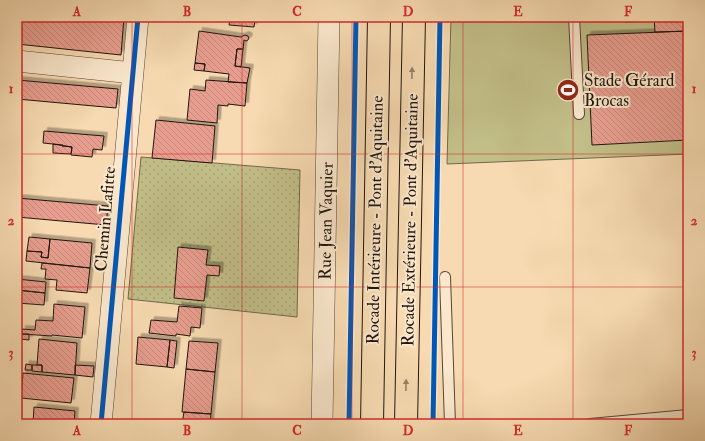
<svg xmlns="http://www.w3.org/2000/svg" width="705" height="441" viewBox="0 0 705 441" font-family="'IM FELL Double Pica',serif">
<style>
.garden{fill:url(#garden-dots);stroke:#71694a}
.pitch{fill:#c2be88;stroke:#71694a}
.building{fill:url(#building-back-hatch);stroke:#20140d;filter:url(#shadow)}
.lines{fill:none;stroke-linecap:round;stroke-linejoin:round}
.service-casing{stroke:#564636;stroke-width:12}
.minor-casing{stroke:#564636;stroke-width:22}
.service{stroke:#fae7cc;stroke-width:10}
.minor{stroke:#fae7cc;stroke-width:21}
.motorway-bridge-casing{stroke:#20140d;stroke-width:24;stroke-linecap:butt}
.motorway-bridge{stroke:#f7dab1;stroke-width:22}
.cycleway-casing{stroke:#fae7cc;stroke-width:8}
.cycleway{stroke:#0057b8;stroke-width:5}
.oneway{fill:#968167}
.grid{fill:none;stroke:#d62828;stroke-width:1;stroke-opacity:0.55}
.labels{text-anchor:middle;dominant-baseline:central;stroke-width:4;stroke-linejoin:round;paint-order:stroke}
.poi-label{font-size:17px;fill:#20140d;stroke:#fae7cc;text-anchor:start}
.street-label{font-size:17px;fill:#20140d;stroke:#fae7cc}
.neatline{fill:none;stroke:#d62828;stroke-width:1.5}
.grid-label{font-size:13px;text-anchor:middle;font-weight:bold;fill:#d62828}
</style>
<defs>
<pattern id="garden-dots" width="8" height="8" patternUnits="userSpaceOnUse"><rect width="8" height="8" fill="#c2be88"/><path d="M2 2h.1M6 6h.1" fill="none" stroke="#a6a274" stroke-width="1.8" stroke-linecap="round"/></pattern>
<pattern id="building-back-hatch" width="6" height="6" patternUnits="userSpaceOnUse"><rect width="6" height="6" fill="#e89e8f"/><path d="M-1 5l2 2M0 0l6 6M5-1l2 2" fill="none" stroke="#c7877a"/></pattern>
<filter id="shadow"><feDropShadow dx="3.5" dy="-3.5" stdDeviation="0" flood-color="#0004"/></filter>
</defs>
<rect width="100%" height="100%" fill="#f7dab1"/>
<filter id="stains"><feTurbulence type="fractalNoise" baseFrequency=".005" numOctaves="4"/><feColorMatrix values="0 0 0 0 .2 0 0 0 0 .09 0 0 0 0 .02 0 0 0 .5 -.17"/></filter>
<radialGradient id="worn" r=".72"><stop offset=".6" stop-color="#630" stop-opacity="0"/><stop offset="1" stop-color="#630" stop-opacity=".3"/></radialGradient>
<path class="garden" d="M141,157L300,170L297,317L128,299Z"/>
<path class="pitch" d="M451,17H688V154L447,164Z"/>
<path class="building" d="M17,17H124L121,55L17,44Z
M229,17H253V19Z
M609,17H654V21L625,22L624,18L609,19Z
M654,17H688V31L655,32Z
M230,18L255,20L254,27L229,25Z
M199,31L241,37L245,35L248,36L249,38L248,40L246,41L244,40L243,49H237L235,66L250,68L247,83L228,82L229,74L204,71L205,64L195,63Z
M688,31V140L592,145L587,35Z
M237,49H243L241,67L235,66Z
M195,63L205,64L204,71L194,70Z
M17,80L118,89L116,108L17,99Z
M206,80L247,83L245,106L228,104V106L218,105L217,123L187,120L190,89L205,91Z
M156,120L215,126L212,163L152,158Z
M44,131L104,136L102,150L93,149L92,157L71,155L72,147L62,146L63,145L43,143Z
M53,144L72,147L71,154L53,153Z
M17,198L108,206L106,225L17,217Z
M29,237L50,239L48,258L41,257L42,252L27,251Z
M50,239L92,243L90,268L26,261L27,251L42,252L41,257L48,258Z
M178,247L208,250L206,265L220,266L219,276L207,275L204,301L174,298Z
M42,263L90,268L87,293L56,290L57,280L45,279L46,269H41Z
M17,279L46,282L45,293L17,290Z
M17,290L45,293L44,305L17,303Z
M54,304L85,307L82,338L52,335V336L22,334V329L35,330L36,320L53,321Z
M179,306L202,308L200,328L191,327L190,336L176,334V336L149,333L151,320L177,322Z
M22,334H29V340L21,339Z
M138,337L170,340L167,367L136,364Z
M39,339L77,343L75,375L42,372V365H37Z
M170,340L177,341L174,368L167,367Z
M189,341L218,343L215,372L186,369Z
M26,364L32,365V370H25Z
M32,365H42V372L32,371Z
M75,365L94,366L93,377L75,375Z
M186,369L215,372L211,414L182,412Z
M23,373L74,378L71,403L21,398Z
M34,407L75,411L74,424H33Z
M184,412L211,414L210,424H182Z"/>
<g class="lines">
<g class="service-casing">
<path id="service" d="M574,17L579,114
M445,277L450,424
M590,424L688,415"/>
</g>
<g class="minor-casing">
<path id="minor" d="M17,61L133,73
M101,424L138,17
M322,424L329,17"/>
</g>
<use href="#service" class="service"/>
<use href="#minor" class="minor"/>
<g class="motorway-bridge-casing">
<path id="motorway-bridge" d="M372,424L379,17
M406,424L414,17"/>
</g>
<use href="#motorway-bridge" class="motorway-bridge"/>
<g class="cycleway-casing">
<path id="cycleway" d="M101,424L138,17
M349,424L356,17
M433,424L440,17"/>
</g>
<use href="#cycleway" class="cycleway"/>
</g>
<defs><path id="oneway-solid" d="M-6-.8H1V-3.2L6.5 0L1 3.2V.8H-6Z"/></defs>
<g class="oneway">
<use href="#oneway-solid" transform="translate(412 73) rotate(-89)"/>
<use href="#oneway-solid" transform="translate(406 385) rotate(-89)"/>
</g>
<path class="grid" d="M132,17V424M242,17V424M352,17V424M463,17V424M573,17V424M17,154H688M17,287H688"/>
<defs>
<g id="stadium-disc" transform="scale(1.15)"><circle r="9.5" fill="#8f2418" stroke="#fae7cc"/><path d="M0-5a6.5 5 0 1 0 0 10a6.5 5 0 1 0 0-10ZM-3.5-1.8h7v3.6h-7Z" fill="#fff"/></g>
</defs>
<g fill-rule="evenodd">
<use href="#stadium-disc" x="568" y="90"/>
</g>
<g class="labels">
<g class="poi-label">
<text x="584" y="80">Stade Gérard<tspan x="584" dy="20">Brocas</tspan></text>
</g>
<g class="street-label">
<text transform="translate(105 219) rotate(-85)">Chemin Lafitte</text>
<text transform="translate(375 220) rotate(-89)">Rocade Intérieure - Pont d'Aquitaine</text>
<text transform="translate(410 220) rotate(-89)">Rocade Extérieure - Pont d'Aquitaine</text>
<text transform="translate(326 221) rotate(-89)">Rue Jean Vaquier</text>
</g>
</g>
<rect width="705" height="441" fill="none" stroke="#f7dab1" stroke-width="44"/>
<rect x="22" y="22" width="661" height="397" class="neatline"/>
<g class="grid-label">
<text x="77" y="16">A</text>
<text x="187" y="16">B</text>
<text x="297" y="16">C</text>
<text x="408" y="16">D</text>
<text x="518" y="16">E</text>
<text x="628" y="16">F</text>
<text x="11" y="93">1</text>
<text x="694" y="93">1</text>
<text x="11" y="225">2</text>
<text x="694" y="225">2</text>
<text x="11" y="357">3</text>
<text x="694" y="357">3</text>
<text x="77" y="435">A</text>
<text x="187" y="435">B</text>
<text x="297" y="435">C</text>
<text x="408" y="435">D</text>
<text x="518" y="435">E</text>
<text x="628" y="435">F</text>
</g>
<rect width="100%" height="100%" filter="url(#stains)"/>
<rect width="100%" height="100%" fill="url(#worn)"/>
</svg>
